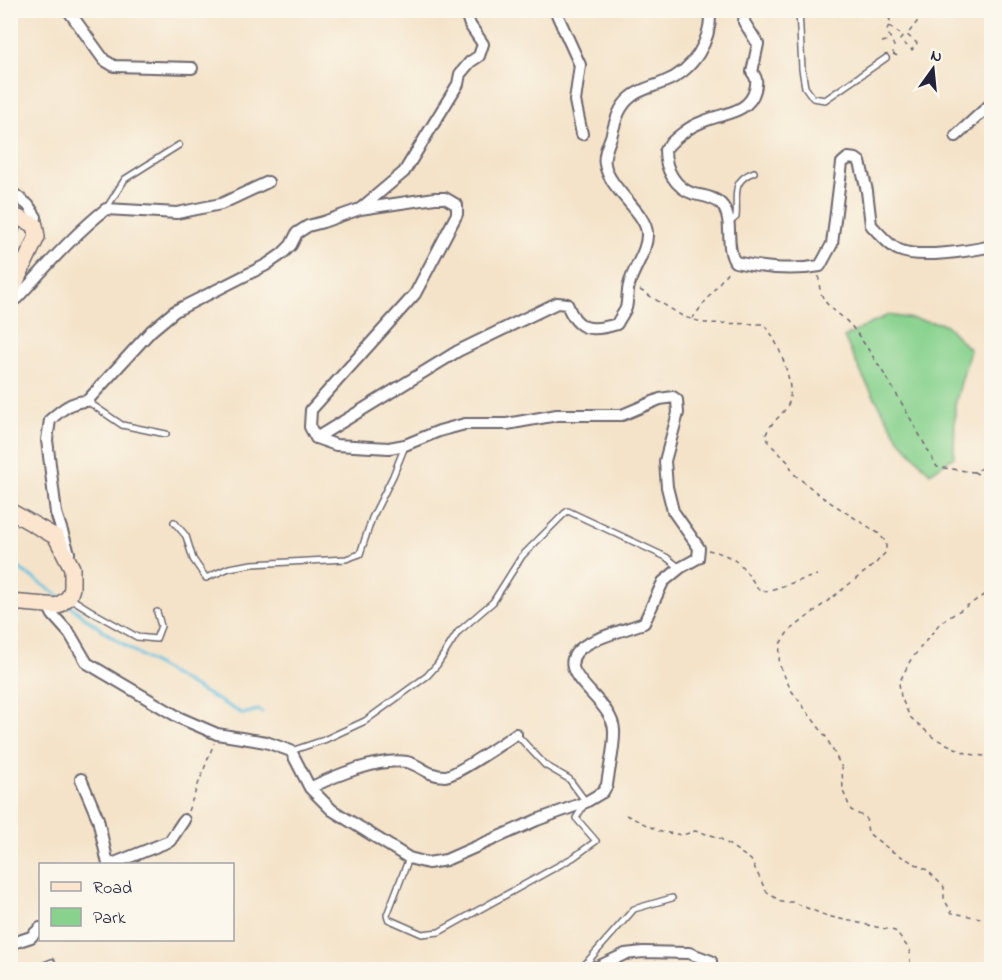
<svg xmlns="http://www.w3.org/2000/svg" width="1002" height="980" viewBox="0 0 1002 980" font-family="'Indie Flower',sans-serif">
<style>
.green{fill:#88d28e;stroke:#557a64;stroke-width:1.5}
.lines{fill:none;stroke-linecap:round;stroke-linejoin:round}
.stream{stroke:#63c0e1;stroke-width:3}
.lane-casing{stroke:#6c666d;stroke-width:8}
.street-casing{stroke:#6c666d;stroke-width:14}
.secondary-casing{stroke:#6c666d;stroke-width:18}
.path{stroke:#6c666d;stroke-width:1.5;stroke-dasharray:4.5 4.5;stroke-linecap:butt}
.lane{stroke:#fff;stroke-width:5}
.street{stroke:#fff;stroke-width:10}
.secondary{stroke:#fbe5cf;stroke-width:15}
</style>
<rect width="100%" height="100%" fill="#fbf7ec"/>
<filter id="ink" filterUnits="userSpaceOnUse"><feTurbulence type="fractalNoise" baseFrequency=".0167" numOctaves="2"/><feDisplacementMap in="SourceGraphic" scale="12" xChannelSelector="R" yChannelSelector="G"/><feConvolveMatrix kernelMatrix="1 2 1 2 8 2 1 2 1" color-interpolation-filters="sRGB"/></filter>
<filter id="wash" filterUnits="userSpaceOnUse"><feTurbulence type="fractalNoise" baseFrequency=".008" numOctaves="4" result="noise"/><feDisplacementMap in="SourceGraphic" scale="24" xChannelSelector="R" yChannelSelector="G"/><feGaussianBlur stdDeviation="1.35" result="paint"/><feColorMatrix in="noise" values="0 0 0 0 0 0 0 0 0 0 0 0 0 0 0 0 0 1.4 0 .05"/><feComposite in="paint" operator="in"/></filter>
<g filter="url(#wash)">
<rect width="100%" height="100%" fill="#f4e3c9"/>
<path class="green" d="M888,315L945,324L970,350L955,404L954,457L930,473L899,439L864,379L844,337Z"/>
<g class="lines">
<path class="stream" d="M10,562L62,598
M69,605C122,648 183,681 243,714L258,710L262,712"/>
</g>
</g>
<g filter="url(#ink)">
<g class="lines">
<g class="lane-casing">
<path id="lane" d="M799,10L802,69L805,87L813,98L825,100L886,58
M106,209L125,179L179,145
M729,223L736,217C738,196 730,181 754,172
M10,254L19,219
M87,401L122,425L166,434
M174,522L186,536L193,559L206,578L229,568L252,564L346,559L360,554L372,518L393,476L405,446
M70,598L96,614L137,637L156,639L161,626L157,612
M291,751L324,740L365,721L427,676L437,665L458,632L493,602L522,556L565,513L568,511L666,557L680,568
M409,858L387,915L388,919L422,934L439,932L574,857L596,841L576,818L586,802L569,779L545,765L516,734
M32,970L52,962
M580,970L634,909L672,898"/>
</g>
<g class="street-casing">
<path id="street" d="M68,10L104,60L114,66L192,68
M555,10L580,65L575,101L582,134
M745,10L744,22L758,44L752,72C757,78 757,82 755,90C749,114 721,113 702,122C690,126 672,140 665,150C665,169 675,188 694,194C703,196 714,197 721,204C735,218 724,246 735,262C762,268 793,271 820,266L832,244L842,163L848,158L856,159L860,162L867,191L871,225C879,233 889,246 899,250C918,259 970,251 992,246
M956,136L992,103
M10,191L28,205L36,217L35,225
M360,209L404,172L458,84L460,74L470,62L479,56L483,44L470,25L465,10
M10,301L17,298C46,267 72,236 106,209L177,213L221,204L268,182
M316,438L458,351L557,303L567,304C577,331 591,332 617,324C619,319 624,313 626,308C628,300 627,292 629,285C633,268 648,251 647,233C646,212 608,188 605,164C603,156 608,145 611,137C615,123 618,107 631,97C640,89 653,87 664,82C693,71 712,41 710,10
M49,607L53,615L70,634L87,663L180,718L217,734L266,742L291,751L310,788L332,810L409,858L428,863L446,860L537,820L586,802L603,792L607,785C609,768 615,746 614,730C612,696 539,668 591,642C608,634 627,629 644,623L663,582L680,568L698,558L699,548L673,511L667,487L665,461L678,413L677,400L673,397L660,399L622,415H557L507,424H465L439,431L405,445L389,448L336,445L316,438L310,427L311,410L415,294L457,214V205L445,198H435L360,209L323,222L308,226L297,233L291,245L282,254L266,265L175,311L151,331L87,401C72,401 61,410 50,420L47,440L56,513L69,553
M81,779L98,819L108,864
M310,788C334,776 380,757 407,762C421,765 427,776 445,776C455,776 504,742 516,734
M112,864L170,841L184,820
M10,944L31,937L40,928
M591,970L625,954L643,952L689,953L711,961"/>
</g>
<g class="secondary-casing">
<path id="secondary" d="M10,214L35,225L37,237L10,294
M10,511L56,537L72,568V588L69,597L58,606L10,602"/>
</g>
<path class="path" d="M884,10L890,20L887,31L894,46L893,53
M889,26L903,36L900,40L912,50L917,43L907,35L926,10
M882,42L890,40
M893,54L900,57
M819,276C818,308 837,308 853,328C885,371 911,419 937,467L973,472L992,464
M640,290L684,317L705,323L764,324C777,338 795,383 789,402C784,416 770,421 766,435L769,443L788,462L794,474L822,497L878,533L886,542V552L875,564L788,632L780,644L779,664L791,690L826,737L842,768L843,791L851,810L866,818L868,833L893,852L927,870L944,887V899L952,913L992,920
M692,319L729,270
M974,472L992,482
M708,550C739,557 742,566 759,590L767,591L817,575
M992,590L940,623L910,661L899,683L901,697L910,717L934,738L968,754L992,757
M188,811L214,743
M626,815L661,832L683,835L695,831L718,837L751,860L766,891L781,902H792L827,916L895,931L910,950V970
M990,970L992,968"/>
<use href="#lane" class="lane"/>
<use href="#street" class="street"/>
<use href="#secondary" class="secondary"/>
</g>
</g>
<rect width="1002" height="980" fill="none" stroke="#fbf7ec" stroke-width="36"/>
<rect x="39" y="863" width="195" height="78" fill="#fbf7ec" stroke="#a4a2a5" stroke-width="1.5"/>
<rect x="51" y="882" width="30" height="9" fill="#fbe5cf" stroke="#a4a2a5" stroke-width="1.5"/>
<text x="93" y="893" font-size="18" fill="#22223b">Road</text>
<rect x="51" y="908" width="30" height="18" fill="#88d28e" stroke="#a4a2a5" stroke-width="1.5"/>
<text x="93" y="923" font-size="18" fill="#22223b">Park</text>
<g transform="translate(933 69) rotate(15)" stroke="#fbf7ec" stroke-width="4.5" paint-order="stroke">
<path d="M0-4.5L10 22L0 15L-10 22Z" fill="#22223b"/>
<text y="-9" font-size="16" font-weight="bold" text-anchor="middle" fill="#22223b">N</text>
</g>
</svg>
